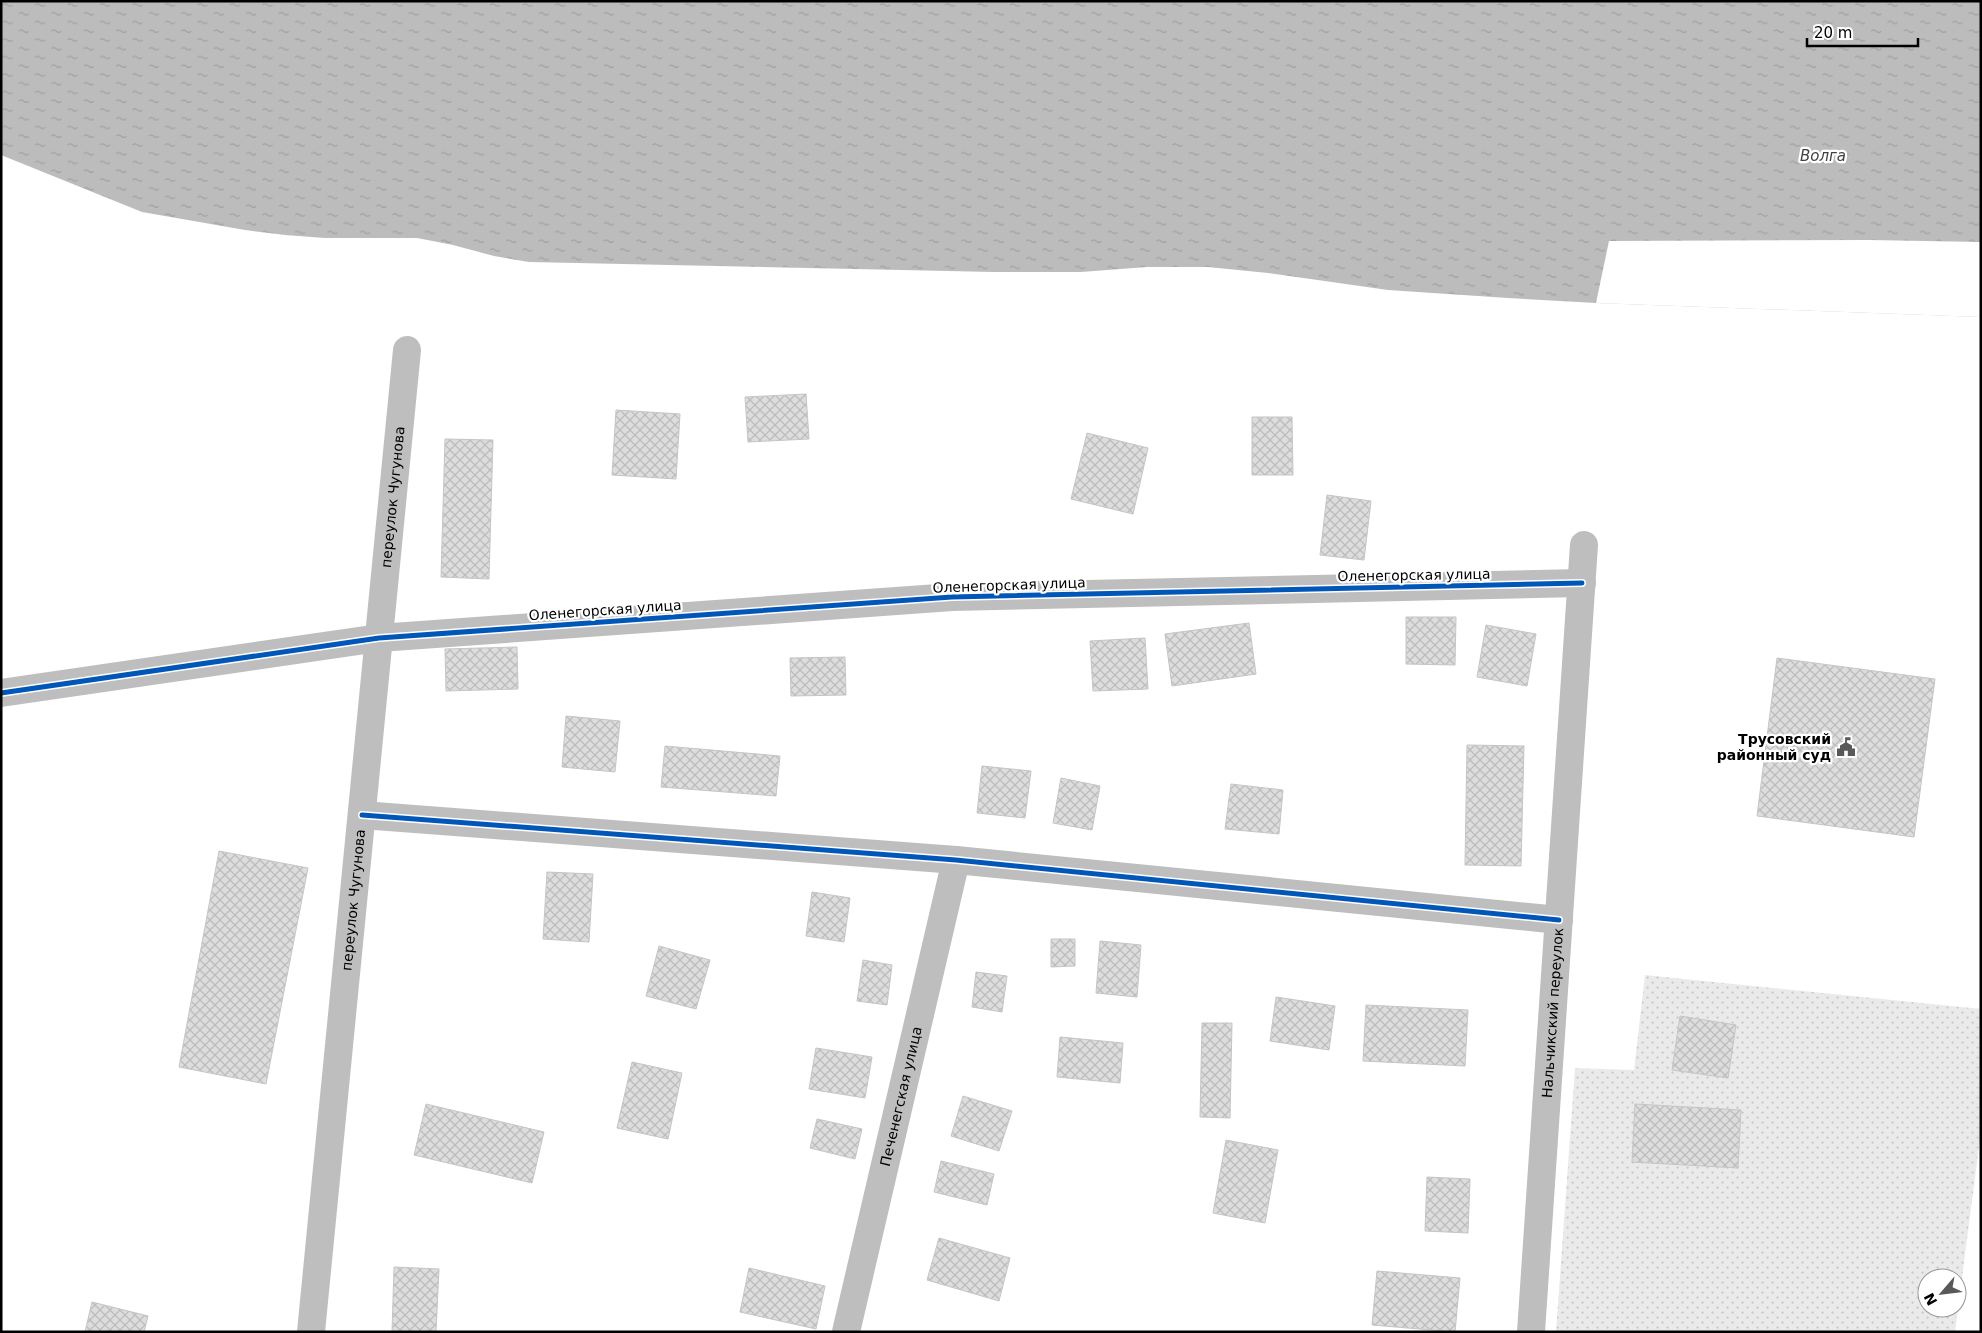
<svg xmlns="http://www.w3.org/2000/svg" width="1982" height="1333" viewBox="0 0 1982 1333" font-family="'DejaVu Sans',sans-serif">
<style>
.grass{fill:url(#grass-dots);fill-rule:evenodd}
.water{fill:url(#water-ripples)}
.pier{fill:#fff}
.building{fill:url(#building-cross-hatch);stroke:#c5c5c5}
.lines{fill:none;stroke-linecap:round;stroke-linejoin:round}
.minor{stroke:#bebebe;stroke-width:28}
.cycleway-casing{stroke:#fff;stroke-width:8}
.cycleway{stroke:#0057b8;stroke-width:5}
.labels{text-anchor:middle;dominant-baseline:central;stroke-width:4.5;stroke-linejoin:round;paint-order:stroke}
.street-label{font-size:14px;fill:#000;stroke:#fff}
.poi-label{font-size:14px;font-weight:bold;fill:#000;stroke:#fff;text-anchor:end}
.water-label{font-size:15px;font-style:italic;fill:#414141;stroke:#fff}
</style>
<defs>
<pattern id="grass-dots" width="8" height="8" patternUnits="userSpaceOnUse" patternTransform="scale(1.25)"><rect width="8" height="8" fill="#eaeaea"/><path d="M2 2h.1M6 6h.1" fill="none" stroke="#c7c7c7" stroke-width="1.8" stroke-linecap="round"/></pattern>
<pattern id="water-ripples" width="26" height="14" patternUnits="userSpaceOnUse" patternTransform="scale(1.25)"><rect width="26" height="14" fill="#bcbcbc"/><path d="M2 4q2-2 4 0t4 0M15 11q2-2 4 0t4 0" fill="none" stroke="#a0a0a0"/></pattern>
<pattern id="building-cross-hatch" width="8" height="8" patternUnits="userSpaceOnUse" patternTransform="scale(1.25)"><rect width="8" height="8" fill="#ddd"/><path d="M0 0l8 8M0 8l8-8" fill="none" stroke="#bcbcbc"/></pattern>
</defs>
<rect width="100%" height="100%" fill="#fff"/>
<path class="grass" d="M1645,975L1981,1009V1131L1955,1332H1556L1575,1068L1634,1070ZM1927,1278H1957V1308H1927Z"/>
<path class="water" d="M1,1H1981V317L1596,303L1508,298L1388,290L1268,273L1208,267H1147L1081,272H994L529,262L494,256L453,245L417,238H325L285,235L245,230L142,212L1,155Z"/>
<path class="pier" d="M1869,240L1981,242V317L1596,303L1609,241Z"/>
<path class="building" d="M806,394L809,439L748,442L745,397Z
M616,410L680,414L676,479L612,475Z
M1252,417H1292L1293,475H1252Z
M1087,433L1148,448L1133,514L1071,499Z
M445,439L493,440L489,579L441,577Z
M1327,495L1371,501L1364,560L1320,555Z
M1406,617H1456L1455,665L1406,664Z
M1249,623L1256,674L1172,686L1165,634Z
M1486,625L1536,634L1527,686L1477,677Z
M1145,638L1148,689L1093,691L1090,641Z
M517,647L518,689L446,691L445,649Z
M845,657L846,695L791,696L790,658Z
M1777,658L1935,679L1914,837L1757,816Z
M566,716L620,721L615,772L562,767Z
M1467,745L1524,746L1521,866L1465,865Z
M665,746L780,756L776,796L661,787Z
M982,766L1031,771L1025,818L977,813Z
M1061,778L1100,786L1092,830L1053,823Z
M1231,784L1283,790L1279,834L1225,829Z
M219,851L308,868L266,1084L179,1067Z
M547,872L593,874L589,942L543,939Z
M812,892L850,898L844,942L806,936Z
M1051,939H1075V966L1051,967Z
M1100,941L1141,945L1137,997L1096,993Z
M659,946L710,960L696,1009L646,996Z
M863,960L892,965L887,1005L857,1001Z
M976,972L1007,976L1002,1012L972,1007Z
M1276,997L1335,1006L1329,1050L1270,1041Z
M1366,1005L1468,1010L1465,1066L1363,1061Z
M1680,1016L1736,1025L1728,1078L1672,1070Z
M1202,1023H1232L1230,1118L1200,1117Z
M1060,1037L1123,1043L1120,1083L1057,1077Z
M816,1048L872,1057L865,1098L809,1089Z
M632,1062L682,1073L668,1139L617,1128Z
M963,1096L1012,1111L999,1151L951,1136Z
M426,1104L544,1132L532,1183L414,1155Z
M1635,1104L1741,1110L1738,1168L1632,1162Z
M817,1119L862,1129L855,1159L810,1148Z
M1226,1140L1278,1150L1265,1223L1213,1213Z
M941,1161L994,1174L987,1205L934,1192Z
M1427,1177L1470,1179L1468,1233L1425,1231Z
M939,1238L1010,1258L999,1301L927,1280Z
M394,1267L439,1269L436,1332H392Z
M749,1268L825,1286L816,1329L740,1312Z
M1377,1271L1460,1278L1455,1332L1372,1325Z
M92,1302L148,1316L144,1332H85Z"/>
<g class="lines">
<g class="minor">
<path d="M1,693L379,638L952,597L1582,583"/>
<path d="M362,815L956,860L1559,920"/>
<path id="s1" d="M311,1332L407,350"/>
<path id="s2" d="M846,1332L956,860"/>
<path id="s3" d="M1531,1332L1584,545"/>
</g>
<g class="cycleway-casing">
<path id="cycleway" d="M1,693L379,638L952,597L1582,583
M362,815L956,860L1559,920"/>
</g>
<use href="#cycleway" class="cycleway"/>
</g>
<defs>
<g id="civic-bare" transform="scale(1.5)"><path d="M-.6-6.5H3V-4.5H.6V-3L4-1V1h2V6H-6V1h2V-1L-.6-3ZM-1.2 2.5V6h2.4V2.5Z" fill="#595959" stroke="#fff" stroke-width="2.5" paint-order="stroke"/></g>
</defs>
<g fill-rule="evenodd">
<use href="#civic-bare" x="1846" y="747"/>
</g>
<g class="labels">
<g class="street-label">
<text stroke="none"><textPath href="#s1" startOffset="839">переулок Чугунова</textPath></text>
<text transform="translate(1414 575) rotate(-1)">Оленегорская улица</text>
<text transform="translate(1009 585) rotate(-2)">Оленегорская улица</text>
<text transform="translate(605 610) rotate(-4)">Оленегорская улица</text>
<text stroke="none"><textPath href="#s1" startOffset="434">переулок Чугунова</textPath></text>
<text stroke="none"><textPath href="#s3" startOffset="320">Нальчикский переулок</textPath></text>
<text stroke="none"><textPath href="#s2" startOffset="242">Печенегская улица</textPath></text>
</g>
<g class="poi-label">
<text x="1831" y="739">Трусовский<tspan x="1831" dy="16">районный суд</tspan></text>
</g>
<g class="water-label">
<text x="1823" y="156">Волга</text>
</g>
</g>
<rect width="1982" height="1333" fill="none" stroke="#000000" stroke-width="5"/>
<g transform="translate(1942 1293) rotate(242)"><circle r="24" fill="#ffffff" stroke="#999999"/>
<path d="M0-4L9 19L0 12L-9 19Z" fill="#595959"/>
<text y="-8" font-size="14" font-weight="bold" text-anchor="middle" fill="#000000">N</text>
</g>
<path d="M1807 38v8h111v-8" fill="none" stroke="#000000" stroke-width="2.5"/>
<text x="1814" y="38" font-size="15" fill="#000000" stroke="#ffffff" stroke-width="4" paint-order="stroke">20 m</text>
</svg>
